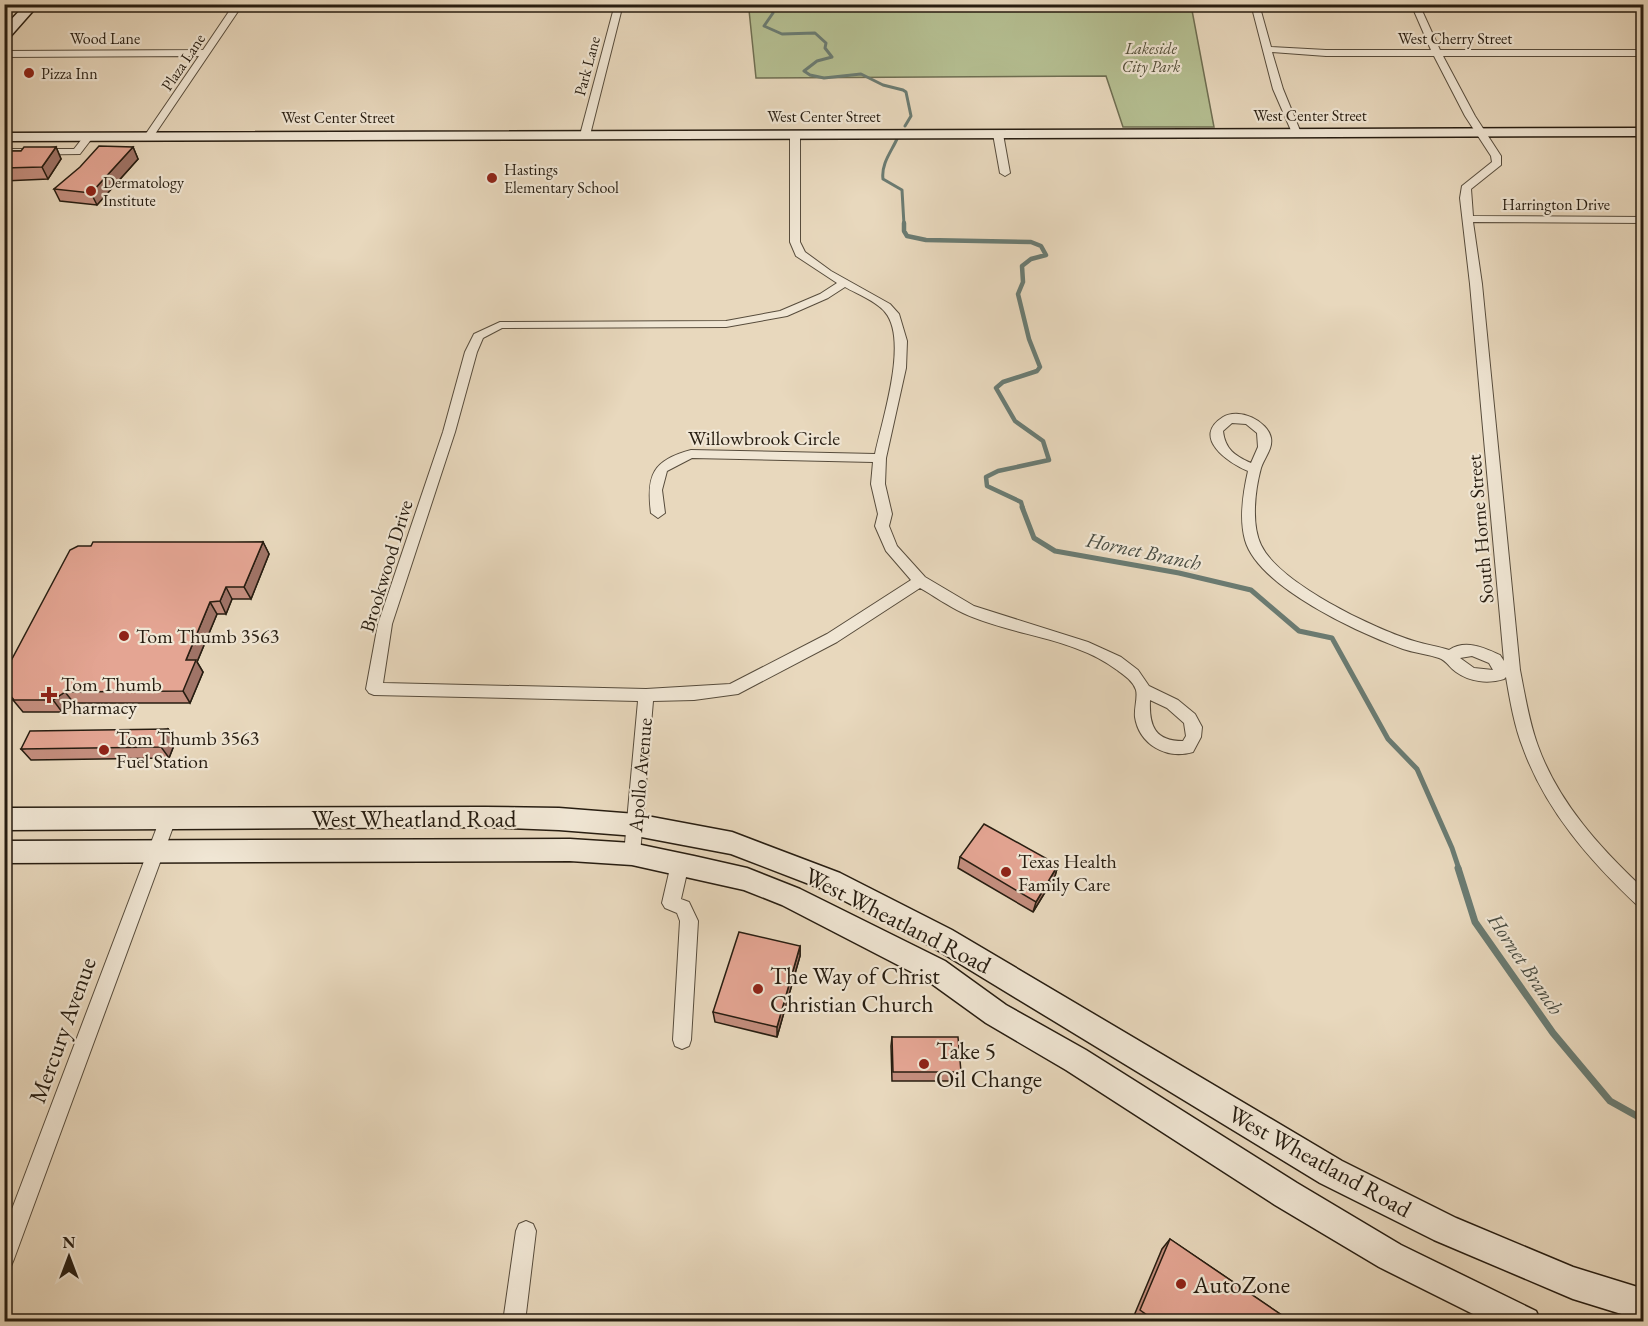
<svg xmlns="http://www.w3.org/2000/svg" width="1648" height="1326" viewBox="0 0 1648 1326" font-family="'EB Garamond',serif">
<style>
.green{fill:#b5bf92;stroke:#6e6e52;stroke-width:1.5}
.lines{fill:none;stroke-linecap:round;stroke-linejoin:round}
.stream-far3{stroke:#6a7b72;stroke-width:3}
.stream-far2{stroke:#6a7b72;stroke-width:4.5}
.stream-far1{stroke:#6a7b72;stroke-width:5}
.stream{stroke:#6a7b72;stroke-width:7}
.street-casing{stroke:#574c3c;stroke-width:2}
.secondary-casing{stroke:#271d11;stroke-width:3}
.street{fill:#f0e6d4;fill-rule:evenodd}
.secondary{fill:#f0e6d4;fill-rule:evenodd}
.wall{fill:#c48e7e;stroke:#271d11;stroke-width:1.5}
.shaded-wall{fill:#a07467;stroke:#271d11;stroke-width:1.5}
.building{fill:#e4a593;stroke:#271d11;stroke-width:1.5}
.poi-dot{fill:#8f2418;stroke:#f0e6d4;stroke-width:2}
.labels{text-anchor:middle;dominant-baseline:central;stroke-width:4.5;stroke-linejoin:round;paint-order:stroke}
.far-street-label{font-size:16px;fill:#271d11;stroke:#f0e6d4}
.far-park-label{font-size:16px;font-style:italic;fill:#524e38;stroke:#f0e6d4}
.far-poi-label{font-size:16px;fill:#271d11;stroke:#f0e6d4;text-anchor:start}
.street-label{font-size:20px;fill:#271d11;stroke:#f0e6d4}
.poi-label{font-size:20px;fill:#271d11;stroke:#f0e6d4;text-anchor:start}
.water-label{font-size:21px;font-style:italic;fill:#494c42;stroke:#f0e6d4}
.near-street-label{font-size:24px;fill:#271d11;stroke:#f0e6d4}
.near-poi-label{font-size:24px;fill:#271d11;stroke:#f0e6d4;text-anchor:start}
</style>
<rect width="100%" height="100%" fill="#e8d8bd"/>
<filter id="stains"><feTurbulence type="fractalNoise" baseFrequency=".00333" numOctaves="4"/><feColorMatrix values="0 0 0 0 .2 0 0 0 0 .09 0 0 0 0 .02 0 0 0 .5 -.17"/></filter>
<radialGradient id="worn" r=".72"><stop offset=".6" stop-color="#630" stop-opacity="0"/><stop offset="1" stop-color="#630" stop-opacity=".3"/></radialGradient>
<path class="green" d="M744,5H1191L1214,127H1123L1106,76L756,78L749,10Z"/>
<g class="lines">
<path class="stream-far3" d="M770,4L773,13L764,26L782,34L815,33L826,43L825,48L832,57L817,61L804,71L810,75L824,78L861,74L883,85L903,90L906,92L911,116L905,126
M897,139C891,152 881,164 883,179L902,190L904,225"/>
<path class="stream-far2" d="M904,223V231L907,236L926,240L1031,242L1041,246L1046,255L1031,259L1022,266L1023,282L1018,294L1029,339L1040,367L1037,371L1003,382L996,388L1015,421L1043,441L1049,460L998,471L986,477L987,486L1021,502L1023,509"/>
<path class="stream-far1" d="M1022,507L1034,538L1055,551L1179,573L1251,590L1299,631L1332,638L1388,739L1417,769L1452,848L1459,869"/>
<path class="stream" d="M1458,868L1475,922L1553,1033L1610,1101L1644,1120"/>
<g class="street-casing">
<path id="street" d="M234,4H243L153,137L150,138L145,135L199,56L4,57V51L203,50Z
M615,4H623L590,135L585,138L580,135Z
M1251,4H1259L1271,47L1326,50H1431L1411,4H1419L1440,50H1644V56H1443L1475,116L1501,156V165L1471,189L1473,216L1644,217V223L1473,222L1482,284L1520,670C1525,695 1529,722 1538,746C1558,802 1601,849 1644,889V909L1638,906C1590,861 1546,811 1523,748C1514,725 1510,700 1506,677L1504,679C1488,684 1470,682 1456,672C1449,667 1447,661 1439,658C1427,654 1415,653 1403,649C1359,633 1258,587 1245,540C1239,518 1243,493 1248,471C1228,463 1191,437 1223,417C1239,407 1268,421 1271,438C1273,449 1264,458 1261,468C1255,490 1251,524 1261,545C1279,583 1374,629 1414,641C1426,645 1438,646 1449,650C1466,639 1484,648 1500,655L1504,661L1470,284L1460,198L1462,186L1492,162L1491,156L1465,116L1434,56H1326L1272,52L1283,89L1301,133L1293,135L1273,89ZM1232,423L1246,424L1257,433L1258,447L1251,463C1235,456 1225,449 1223,431ZM1472,656L1489,663L1493,670L1474,668L1460,658Z
M795,131L800,134V242L805,252L831,271L890,304L899,314L907,341L906,368L886,458L885,484L892,514L889,526L897,546L925,577L974,606L1088,642L1121,657L1138,670L1149,686L1178,700L1195,714L1202,727L1201,737L1193,752C1166,760 1139,744 1135,717C1134,709 1138,697 1136,690C1133,681 1124,675 1117,670C1074,637 1012,636 963,613C948,606 934,596 920,588L837,642L738,694L694,700L653,701L640,854L638,859L632,861L626,859L624,854L638,701L374,695L369,693L366,689L378,624L443,432L465,352L474,334L500,322L726,321L780,311L820,294L837,283L796,256L790,242V134ZM845,287C857,294 876,301 885,312C909,340 882,420 875,454L691,450C653,460 646,475 651,513L658,518L665,513L662,490L667,471L692,458L873,462L871,484L878,514L875,526L886,551L911,580L827,634L730,684L646,689L383,683L392,624L455,432L477,352L483,338L502,328L726,327L787,316L828,298ZM1150,700L1167,708L1184,723L1186,736L1183,741C1154,741 1149,725 1150,700Z
M998,131L1003,134L1010,173L1005,176L1000,173L993,134Z
M85,135L93,137L80,154L4,155V149H74Z
M168,812L174,814L176,819L14,1259L11,1266L4,1269V1230L160,819L162,814Z
M680,857L686,859L689,864L681,899L689,902L698,921L691,1040L689,1046L682,1049L675,1046L673,1040L680,921L677,913L665,908L662,903L671,864L674,859Z
M526,1221L533,1224L536,1231L525,1322H503L516,1231L519,1224Z"/>
</g>
<g class="secondary-casing">
<path id="secondary" d="M26,4H39L9,38L4,39V27Z
M1644,128V136L4,141V133Z
M485,807L559,808L636,814L732,832L840,873L952,930L1342,1161L1456,1218L1573,1267L1644,1289V1321L1573,1299L1434,1240L1320,1183L934,948L822,889L731,854L636,836L559,830L485,827L4,830V808Z
M570,839L632,843L694,856L747,868L800,889L945,961L1006,1005L1086,1050L1297,1183L1401,1245L1536,1311L1541,1322H1489L1379,1267L1275,1205L1066,1070L986,1023L925,979L782,905L744,890L632,865L570,861L4,863V841Z"/>
</g>
<use href="#street" class="street"/>
<use href="#secondary" class="secondary"/>
</g>
<path class="wall" d="M56,147L61,159L48,179L4,181V151H21Z
M133,147L138,159L97,205L60,201L54,189Z
M263,542L269,554L251,599H232L226,614H217L197,662L203,672L190,703H74L62,712H23L13,700L7,698L4,695V674L91,546Z
M168,729L176,740L169,758L31,760L21,749Z
M960,857L1058,865L1055,876L1033,912L958,868Z
M800,946V956L777,1037L715,1022L713,1012Z
M892,1037L961,1072L959,1081H892L891,1046Z
M1170,1239L1292,1322H1138L1133,1318L1162,1249Z"/>
<path class="shaded-wall" d="M56,147L61,159L48,179L42,167Z
M133,147L138,159L97,205L91,193Z
M263,542L269,554L251,599L244,587Z
M226,587L232,599L226,614L220,601Z
M210,602L217,614L197,662L203,672L190,703L183,691L186,660Z
M65,692L74,703L62,712L53,700Z
M168,729L176,740L169,758L161,747Z
M1058,865L1055,876L1033,912L1036,902Z
M800,946V956L777,1037V1027Z"/>
<path class="building" d="M99,146L133,147L91,193L54,189L80,167Z
M24,147H56L42,167L4,168V151H21Z
M93,542H263L244,587H226L220,601L210,602L186,660H196L183,691L65,692L53,700H14L4,688V674L70,550L78,546H91Z
M168,729L161,747L21,749L30,731Z
M984,824L1058,865L1036,902L960,857Z
M739,932L800,946L777,1027L713,1012Z
M892,1037H958L961,1072H893Z
M1170,1239L1292,1322H1157L1140,1310Z"/>
<g class="poi-dot">
<circle cx="29" cy="73" r="6"/>
<circle cx="492" cy="178" r="6"/>
<circle cx="91" cy="191" r="6"/>
<circle cx="124" cy="636" r="6"/>
<path d="M46 686h6v6h6v6h-6v6h-6v-6h-6v-6h6z"/>
<circle cx="104" cy="750" r="6"/>
<circle cx="1006" cy="872" r="6"/>
<circle cx="758" cy="989" r="6"/>
<circle cx="924" cy="1064" r="6"/>
<circle cx="1181" cy="1284" r="6"/>
</g>
<g class="labels">
<g class="far-street-label">
<text x="105" y="38">Wood Lane</text>
<text x="1455" y="38">West Cherry Street</text>
<text transform="translate(183 62) rotate(-56)">Plaza Lane</text>
<text transform="translate(587 66) rotate(-75)">Park Lane</text>
<text x="1310" y="115">West Center Street</text>
<text x="824" y="116">West Center Street</text>
<text x="338" y="117">West Center Street</text>
<text x="1556" y="204">Harrington Drive</text>
</g>
<g class="far-park-label">
<text x="1151" y="48">Lakeside<tspan x="1151" dy="18">City Park</tspan></text>
</g>
<g class="far-poi-label">
<text x="41" y="73">Pizza Inn</text>
<text x="504" y="169">Hastings<tspan x="504" dy="18">Elementary School</tspan></text>
<text x="103" y="182">Dermatology<tspan x="103" dy="18">Institute</tspan></text>
</g>
<g class="street-label">
<text x="764" y="438">Willowbrook Circle</text>
<text transform="translate(1480 529) rotate(-95)">South Horne Street</text>
<text transform="translate(386 566) rotate(-73)">Brookwood Drive</text>
<text transform="translate(640 775) rotate(-85)">Apollo Avenue</text>
</g>
<g class="poi-label">
<text x="136" y="636">Tom Thumb 3563</text>
<text x="61" y="684">Tom Thumb<tspan x="61" dy="23">Pharmacy</tspan></text>
<text x="116" y="738">Tom Thumb 3563<tspan x="116" dy="23">Fuel Station</tspan></text>
<text x="1018" y="861">Texas Health<tspan x="1018" dy="23">Family Care</tspan></text>
</g>
<g class="water-label">
<text transform="translate(1144 551) rotate(12)">Hornet Branch</text>
<text transform="translate(1526 964) rotate(56)">Hornet Branch</text>
</g>
<g class="near-street-label">
<text x="414" y="818">West Wheatland Road</text>
<text transform="translate(898 920) rotate(27)">West Wheatland Road</text>
<text transform="translate(62 1030) rotate(-70)">Mercury Avenue</text>
<text transform="translate(1320 1161) rotate(29)">West Wheatland Road</text>
</g>
<g class="near-poi-label">
<text x="770" y="975">The Way of Christ<tspan x="770" dy="28">Christian Church</tspan></text>
<text x="936" y="1050">Take 5<tspan x="936" dy="28">Oil Change</tspan></text>
<text x="1193" y="1284">AutoZone</text>
</g>
</g>
<rect width="1648" height="1326" fill="none" stroke="#e8d8bd" stroke-width="24"/>
<rect x="6" y="6" width="1636" height="1314" fill="none" stroke="#271d11" stroke-width="3"/>
<rect x="12" y="12" width="1624" height="1302" fill="none" stroke="#271d11" stroke-width="1.5"/>
<g transform="translate(69 1257)" stroke="#f0e6d4" stroke-width="4.5" paint-order="stroke">
<path d="M0-4.5L10 22L0 15L-10 22Z" fill="#271d11"/>
<text y="-9" font-size="16" font-weight="bold" text-anchor="middle" fill="#271d11">N</text>
</g>
<rect width="100%" height="100%" filter="url(#stains)"/>
<rect width="100%" height="100%" fill="url(#worn)"/>
</svg>
